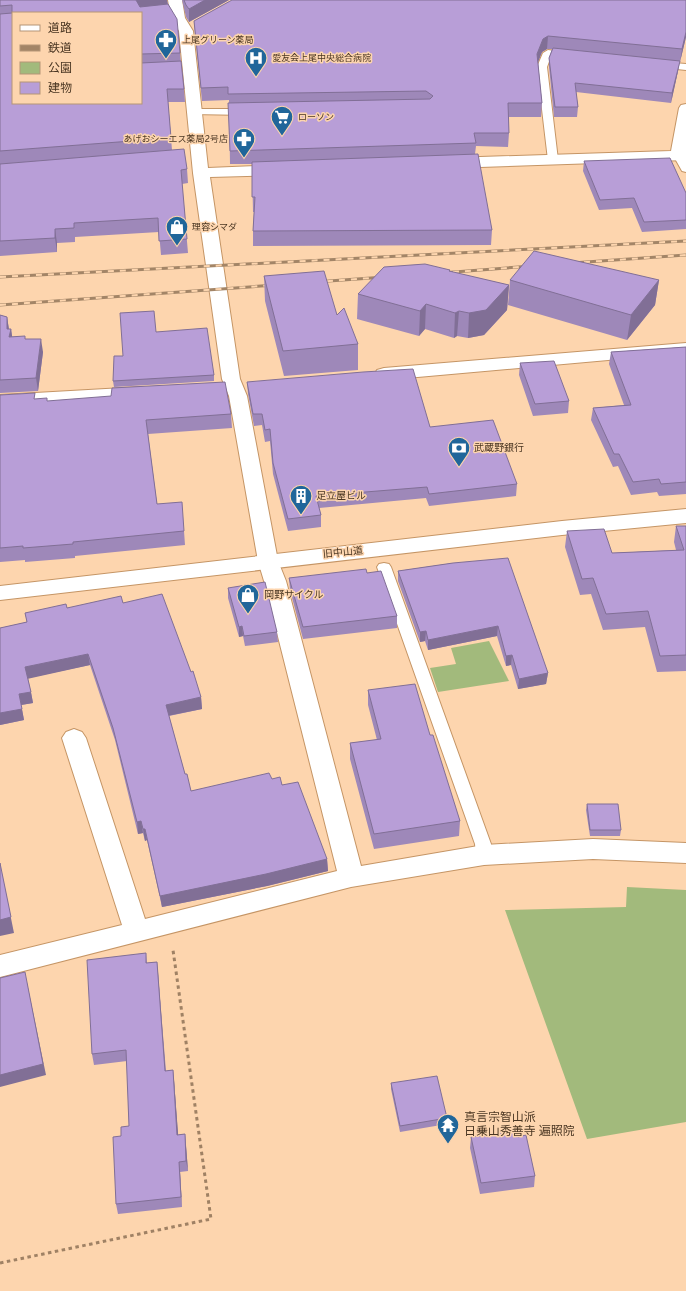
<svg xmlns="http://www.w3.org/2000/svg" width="686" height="1291" viewBox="0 0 686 1291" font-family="Overpass,'Noto Sans JP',sans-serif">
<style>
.green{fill:#a2ba7c}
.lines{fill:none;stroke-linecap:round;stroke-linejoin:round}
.lane-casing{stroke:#c59565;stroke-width:2}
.street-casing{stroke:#c59565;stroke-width:2}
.secondary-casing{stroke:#c59565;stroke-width:2}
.path{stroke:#9f8164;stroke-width:3;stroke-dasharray:3.5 3.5;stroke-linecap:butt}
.lane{fill:#fff;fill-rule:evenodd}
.street{fill:#fff;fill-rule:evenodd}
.secondary{fill:#fff;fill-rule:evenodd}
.rail-casing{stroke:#a38567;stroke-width:3}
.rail{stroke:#fdd5ae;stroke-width:2;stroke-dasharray:6;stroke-linecap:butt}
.wall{fill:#9e88b9;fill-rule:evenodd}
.shaded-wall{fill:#816f96}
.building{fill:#b89ed7;stroke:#816f96}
.labels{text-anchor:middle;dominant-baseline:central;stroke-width:3;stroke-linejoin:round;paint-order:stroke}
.far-poi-label{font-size:9px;fill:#4a3622;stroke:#fdd5ae;text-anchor:start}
.poi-label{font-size:10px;fill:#4a3622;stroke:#fdd5ae;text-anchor:start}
.street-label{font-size:10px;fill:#4a3622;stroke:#fdd5ae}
.near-poi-label{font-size:12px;fill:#4a3622;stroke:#fdd5ae;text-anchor:start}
</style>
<rect width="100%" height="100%" fill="#fdd5ae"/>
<path class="green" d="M489,641L509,681L438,692L430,668L456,664L451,648Z
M627,887L686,890V1122L587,1139L505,910L626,907Z"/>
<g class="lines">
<g class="lane-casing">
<path id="lane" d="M548,50L570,53L575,56L570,59L551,56L547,67L558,160L553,163L548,160L537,67L543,53Z
M661,62L686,64V70L658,67L656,65L658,63Z
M194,109H247L252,112L247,115L191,114L189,112Z
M678,152L682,153L686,160V172L682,171L673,155Z
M384,563L389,564L391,567L491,844L492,855L490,859L484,861L478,859L476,855L475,844L377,567L379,564Z"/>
</g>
<g class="street-casing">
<path id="street" d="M168,0H182L185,18L193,31L208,168L282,165L288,167L290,170L288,173L282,175L210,177L240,379L247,396L278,561L286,581L361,866L484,845L593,839L686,843V863L593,859L484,865L351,887L0,977V955L122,925L62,738L66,732L74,729L82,732L86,738L145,919L337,871L264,581L258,561L229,396L222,379L193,173L179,31L171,18Z
M686,104V160L450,168L444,166L442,163L444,160L450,158L671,151L679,108L681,105Z
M686,343V353L384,380L377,378L375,374L377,370L384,368Z
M141,387L148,389L150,393L148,397L141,399L0,407V395Z"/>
</g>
<g class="secondary-casing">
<path id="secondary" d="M686,509V523L562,535L0,600V586L562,521Z"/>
</g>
<path class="path" d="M0,1263L211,1219L173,950"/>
<use href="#lane" class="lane"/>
<use href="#street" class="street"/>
<use href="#secondary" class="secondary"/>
<g class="rail-casing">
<path id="rail" d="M572,263L686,255
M441,273L532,266
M0,277L686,241
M315,282L385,277
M0,305L275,285"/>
</g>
<use href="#rail" class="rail"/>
</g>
<path class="wall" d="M0,0H167L168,4L180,53L184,89L185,102H168L172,150L187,169L188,183L182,184L188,253L161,255L159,232L75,237V242L57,243V252L0,256ZM13,13H141V103Z
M182,0H229L189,22L186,17Z
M686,0V37L680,62H679L678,71L671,103L576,92L578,107L577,117H554L549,67V58L552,49H547L542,52L538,62L542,103L541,117H509V133L508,147L476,146L475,154L492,230L491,245L253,246V231L254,212H253L252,164H230L229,100L202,101L195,34L194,21Z
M584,161L686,193V229L642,232L632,208L599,210L583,171Z
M450,272L509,285L507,310L484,335L468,338L457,336L454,338L425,329L419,336L357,319L358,294Z
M264,276L337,315L358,344V370L284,376L265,301Z
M510,280H659L655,305L627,340L508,305Z
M0,315L7,317L9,329H11L12,337L26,339L43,352L38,391L0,393Z
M156,332L214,375V381L114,387L113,381L123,356Z
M686,347V494L659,496L657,492L631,495L618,466L613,467L591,420L593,408L624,405L609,364L611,352Z
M520,363L569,401L568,413L533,416L519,375Z
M247,382L430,427L517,484L516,496L429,506L426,498L319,508L321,515V527L288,531L273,474L270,441L265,442L262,425L254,426L248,394Z
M0,395L47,401L231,414L232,428L148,434L157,504L184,531L185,545L75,556V558L25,562V560L0,562Z
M676,526H686V671L657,672L645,627L603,630L591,594L580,595L565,547L567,531L612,553L676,550L674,542Z
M453,563L548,673L546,684L518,689L511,665L506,666L497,636L428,650L425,641L420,642L398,581V571Z
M367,573L397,616V628L303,639L290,590L289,578Z
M228,588L277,632L278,642L245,646L243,636L239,637L228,598Z
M123,603L191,672L201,697L202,709L169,716L185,774L191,791L272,779L282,785L327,859L328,871L267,886L162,907L147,840L145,841L143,833L138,834L115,740L90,665L28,678L33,703L21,705L24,720L0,725V628L27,622L25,613Z
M368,690L430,735L460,821L459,836L374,849L350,759V743L377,740L368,705Z
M587,804L621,830L620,836H590L586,810Z
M146,953L147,963L157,962L166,1071L173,1070L174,1080L178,1135L185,1134L188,1171L180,1172L182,1207L118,1214L116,1204L121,1136L129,1126L127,1061L94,1065L92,1054Z
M391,1083L447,1118V1124L400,1132L391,1089Z
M471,1137H518L535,1176L534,1187L480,1194L470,1148Z"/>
<path class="shaded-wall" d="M136,0H167L168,8L137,12Z
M205,0H229L189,22V9Z
M686,32V37L680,62L682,49Z
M548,36L547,49L542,52L536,67L537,54L543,39Z
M680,61L678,71L671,103L672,93Z
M55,229L57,243V252L55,238Z
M659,280L655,305L627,340L631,315Z
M509,285L507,310L484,335L468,338L469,313Z
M426,304L425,329L419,336L420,311Z
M459,311L457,336L454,338L455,313Z
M7,317L9,330L7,329Z
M11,329L13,342L9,337Z
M41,339L43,352L38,391L36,378Z
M242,626L243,636L239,637V627Z
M498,626L497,636L428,650V640Z
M426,631L425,641L420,642V632Z
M88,654L90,665L27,679L25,667Z
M512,655L511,665L506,666V656Z
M548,673L546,684L518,689L519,679Z
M31,692L33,703L21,705L19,694Z
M201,697L202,709L167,716L166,705Z
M22,709L24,720L0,725V713Z
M141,821L143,833L138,834L137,822Z
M143,829H145L147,840L145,841Z
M327,859L328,871L267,886L162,907L160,896Z
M2,874L14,933L0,936V920Z
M157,962L158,972L166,1081L165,1071Z
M27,983L46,1075L0,1087V1075Z
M173,1070L174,1080L179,1146L177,1135Z
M185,1134L186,1145L188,1171L186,1161Z
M179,1162L180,1172L182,1207L181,1197Z"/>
<path class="building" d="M0,0H136L140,7L168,4L177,19L180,53L141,54V13H13V103H141V63L181,61L184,89H167L171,138L0,151V14L12,13V5L0,6Z
M184,0H205L189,9L186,5Z
M232,0H686V32L682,49L548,36L543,39L537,54L542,103H508L509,133H474L476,143L230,151L228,103L430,99L433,96L426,91L228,94V87L201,88L194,21Z
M553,48L680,61L672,93L575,83L578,107H555L549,58Z
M184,149L187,169L181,170L187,239L159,241L158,218L74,223V228L55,229V238L0,241V164Z
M478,154L492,230L253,231L255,197H252V162Z
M670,158L686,193V220L644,222L634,198L600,200L584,161Z
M534,251L659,280L631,315L510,280Z
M425,264L450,270L449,271L509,285L486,310L469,313L459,311L455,313L426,304L420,311L358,294L384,267Z
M324,271L337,315L344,308L358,344L283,351L264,276Z
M154,311L156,332L207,328L214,375L113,381L114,356H123L120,313Z
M0,315L7,317V329H11L9,337L25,336V339H41L36,378L0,380Z
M686,347V482L661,484L659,479L633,482L619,454H614L593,408L631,405L611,352Z
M554,361L569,401L535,404L520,363Z
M413,369L430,427L493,420L517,484L429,494L427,487L316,496L321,515L288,519L273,463L270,429L265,430L262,414H253L247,382L363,372Z
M225,382L231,414L146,420L157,504L182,502L184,531L73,542V544L23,548V546L0,548V395L35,393L34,399L47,398V401L111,396L112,388Z
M676,526H686V655L660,656L648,611L606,614L593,578L582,579L567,531L604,529L612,553L684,550Z
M508,558L548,673L519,679L512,655L506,656L498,626L428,640L426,631L420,632L398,571L453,563Z
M366,569L367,573L381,571L397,616L303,627L289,578Z
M265,582L277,632L244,636L242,626L239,627L228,588Z
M162,594L191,672L193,671L201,697L166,705L185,774H187L191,791L269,773L272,779L280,777L282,785L298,782L327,859L266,874L160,896L145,829H143L141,821L137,822L113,728L88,654L25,667L31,692L19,694L22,709L0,713V628L27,622L25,613L66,604L67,608L121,596L123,603Z
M415,684L430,735H433L460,821L374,834L350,743L381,739L368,690Z
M587,804H618L621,830H590Z
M0,863L11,917L0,920Z
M146,953V963L157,962L165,1071L173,1070L177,1135L185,1134L186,1161L179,1162L181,1197L116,1204L113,1137L121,1136V1127L129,1126L126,1050L92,1054L87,960Z
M25,972L43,1064L0,1075V978Z
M437,1076L447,1118L400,1126L391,1083Z
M516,1131L518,1137L526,1135L535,1176L481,1183L471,1137Z"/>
<defs>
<g id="pharmacy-pin" transform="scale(1.15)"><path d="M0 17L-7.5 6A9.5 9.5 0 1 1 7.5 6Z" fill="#20669a" stroke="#fdd5ae"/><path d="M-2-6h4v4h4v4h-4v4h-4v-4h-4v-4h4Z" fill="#fff"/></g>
<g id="hospital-pin" transform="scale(1.15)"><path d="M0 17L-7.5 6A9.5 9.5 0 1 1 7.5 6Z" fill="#20669a" stroke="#fdd5ae"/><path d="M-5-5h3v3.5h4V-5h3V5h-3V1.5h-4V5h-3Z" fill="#fff"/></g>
<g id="supermarket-pin" transform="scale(1.15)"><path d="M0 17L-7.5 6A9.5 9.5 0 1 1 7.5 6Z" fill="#20669a" stroke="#fdd5ae"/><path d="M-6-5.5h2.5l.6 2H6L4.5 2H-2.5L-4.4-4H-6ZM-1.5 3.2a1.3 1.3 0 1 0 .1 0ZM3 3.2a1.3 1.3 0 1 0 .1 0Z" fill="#fff"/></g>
<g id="shop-pin" transform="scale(1.15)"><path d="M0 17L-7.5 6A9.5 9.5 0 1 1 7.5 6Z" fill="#20669a" stroke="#fdd5ae"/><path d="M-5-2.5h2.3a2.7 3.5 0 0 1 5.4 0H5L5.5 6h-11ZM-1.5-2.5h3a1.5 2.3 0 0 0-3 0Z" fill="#fff"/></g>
<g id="bank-pin" transform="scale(1.15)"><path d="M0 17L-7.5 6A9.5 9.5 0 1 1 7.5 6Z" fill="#20669a" stroke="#fdd5ae"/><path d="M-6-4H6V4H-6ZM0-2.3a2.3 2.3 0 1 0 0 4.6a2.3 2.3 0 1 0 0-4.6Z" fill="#fff"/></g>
<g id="building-pin" transform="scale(1.15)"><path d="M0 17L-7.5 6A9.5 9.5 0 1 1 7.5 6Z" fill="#20669a" stroke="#fdd5ae"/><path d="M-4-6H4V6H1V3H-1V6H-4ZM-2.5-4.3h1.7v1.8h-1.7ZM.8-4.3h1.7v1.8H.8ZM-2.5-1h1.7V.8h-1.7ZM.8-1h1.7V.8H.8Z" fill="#fff"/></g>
<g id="temple-pin" transform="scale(1.15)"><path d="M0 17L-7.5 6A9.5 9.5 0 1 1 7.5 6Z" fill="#20669a" stroke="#fdd5ae"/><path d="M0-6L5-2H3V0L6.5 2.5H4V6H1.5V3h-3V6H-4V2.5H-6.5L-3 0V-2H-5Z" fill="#fff"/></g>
</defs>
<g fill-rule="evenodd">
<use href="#pharmacy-pin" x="166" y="40"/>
<use href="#hospital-pin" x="256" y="58"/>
<use href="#supermarket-pin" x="282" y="117"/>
<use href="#pharmacy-pin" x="244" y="139"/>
<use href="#shop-pin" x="177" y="227"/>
<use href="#bank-pin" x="459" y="448"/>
<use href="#building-pin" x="301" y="496"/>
<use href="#shop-pin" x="248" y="595"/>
<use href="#temple-pin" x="448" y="1125"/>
</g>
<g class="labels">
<g class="far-poi-label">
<text x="182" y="40">上尾グリーン薬局</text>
<text x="272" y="58">愛友会上尾中央総合病院</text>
<text x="298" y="117">ローソン</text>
<text x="228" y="139" text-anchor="end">あげおシーエス薬局2号店</text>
<text x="192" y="227">理容シマダ</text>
</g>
<g class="poi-label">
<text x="474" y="448">武蔵野銀行</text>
<text x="316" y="496">足立屋ビル</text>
<text x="264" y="595">岡野サイクル</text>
</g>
<g class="street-label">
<text transform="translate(343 553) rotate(-6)">旧中山道</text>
</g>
<g class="near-poi-label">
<text x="464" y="1118">真言宗智山派<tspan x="464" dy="14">日乗山秀善寺 遍照院</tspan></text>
</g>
</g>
<rect x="12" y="12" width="130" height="92" fill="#fdd5ae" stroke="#b59576"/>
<rect x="20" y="25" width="20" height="6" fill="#ffffff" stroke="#b59576"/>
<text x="48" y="32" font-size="12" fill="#4a3622">道路</text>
<rect x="20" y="45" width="20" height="6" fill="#a38567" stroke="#b59576"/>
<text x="48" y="52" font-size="12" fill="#4a3622">鉄道</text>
<rect x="20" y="62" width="20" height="12" fill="#a2ba7c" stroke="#b59576"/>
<text x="48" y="72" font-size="12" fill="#4a3622">公園</text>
<rect x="20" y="82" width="20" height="12" fill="#b89ed7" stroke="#b59576"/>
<text x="48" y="92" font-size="12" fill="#4a3622">建物</text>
</svg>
